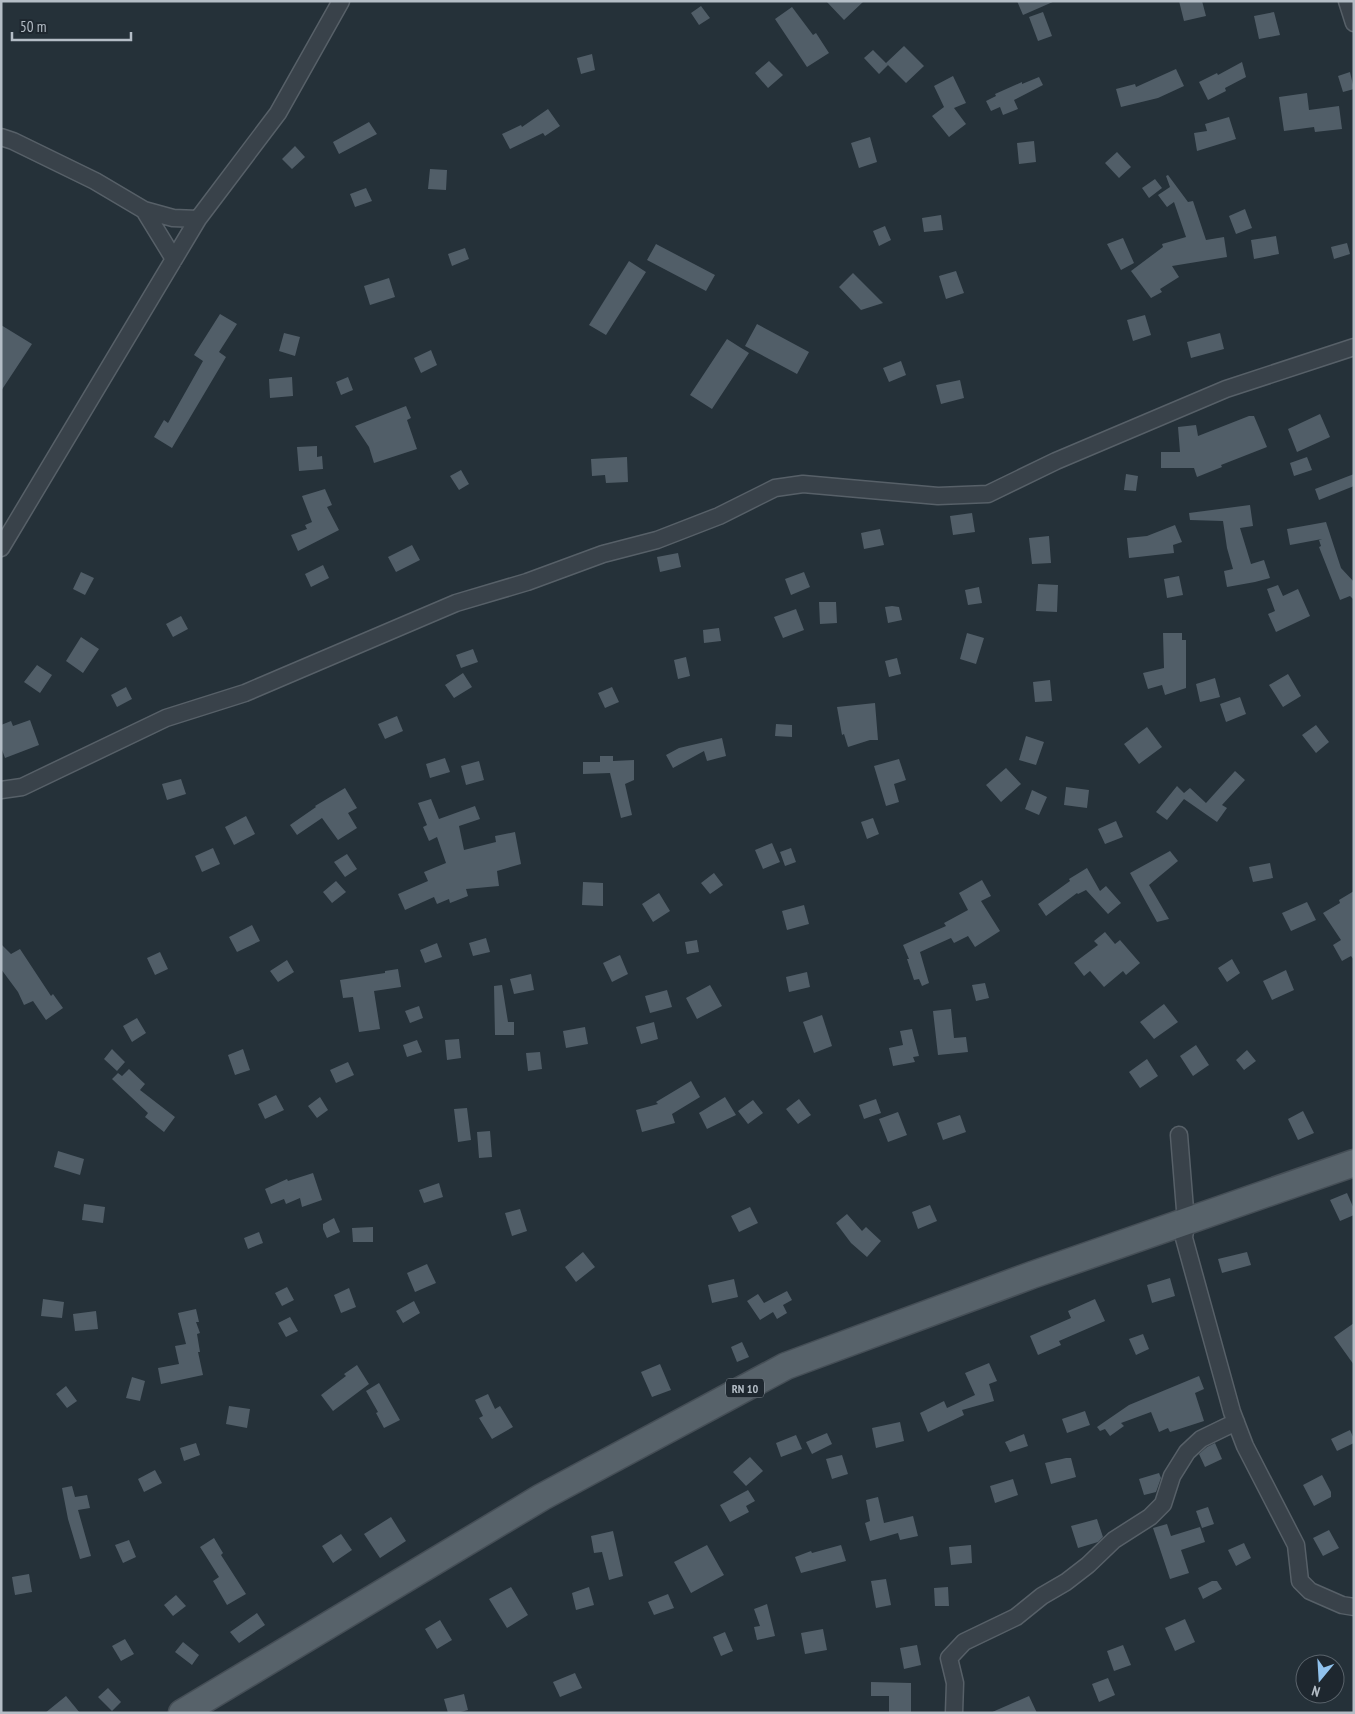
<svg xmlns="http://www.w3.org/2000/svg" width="1355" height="1714" viewBox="0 0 1355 1714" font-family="'PT Sans Narrow',sans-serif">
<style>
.building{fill:#515e68}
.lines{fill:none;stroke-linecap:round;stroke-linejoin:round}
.minor-casing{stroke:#576068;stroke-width:19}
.primary-casing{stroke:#454e56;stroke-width:29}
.minor{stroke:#39424a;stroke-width:16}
.primary{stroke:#57626a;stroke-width:26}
.labels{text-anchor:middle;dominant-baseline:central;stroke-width:4.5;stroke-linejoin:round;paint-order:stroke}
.shield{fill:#1e272f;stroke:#879099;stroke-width:1}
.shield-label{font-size:12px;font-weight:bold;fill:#b4bdc6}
</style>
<rect width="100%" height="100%" fill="#253139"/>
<path class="building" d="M826,1H864L844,20Z
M1017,1H1055L1023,15Z
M1179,1H1202L1206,16L1184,21Z
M701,6L710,18L699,25L691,13Z
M792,7L813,35L816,33L829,53L807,67L775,19Z
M1043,12L1052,36L1038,41L1029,17Z
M1274,12L1280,35L1259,39L1254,16Z
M904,46L924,66L906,83L886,63Z
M873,50L888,65L879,74L864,58Z
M592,54L595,70L581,74L577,58Z
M769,61L783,75L768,88L755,73Z
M1242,62L1246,77L1225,88L1226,91L1208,100L1199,82L1217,73L1218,75Z
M1176,69L1184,86L1158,98L1121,107L1116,89L1135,84L1136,87Z
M1350,72L1354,89L1343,92L1338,76Z
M953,76L966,103L954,108L966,124L949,137L932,116L944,107L934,86Z
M1039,77L1043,85L1014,100L1018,109L1003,115L1000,107L991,111L986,101L996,96L995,94L1022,82V84Z
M1307,93L1309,110L1339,106L1342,129L1315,132L1314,127L1284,131L1279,97Z
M548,109L560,126L545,136L543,133L510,149L502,134L521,125L522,127Z
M1229,117L1236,139L1197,151L1194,133L1207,131L1205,124Z
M369,122L377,134L339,154L333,142Z
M870,137L877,162L859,168L851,143Z
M1034,141L1036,162L1019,164L1017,143Z
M295,146L305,157L292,169L282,159Z
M1117,152L1131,167L1119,178L1105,163Z
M430,169L447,170L446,190L428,189Z
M1168,175L1188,202L1193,201L1206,240L1224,237L1227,257L1172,266L1179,277L1160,289L1162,292L1151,298L1131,271L1163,247L1162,244L1186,237L1174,202L1167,207L1158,195L1170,187L1166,176Z
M1155,179L1162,188L1149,198L1142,188Z
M366,188L372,201L355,207L350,194Z
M1245,209L1252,228L1236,234L1229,216Z
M941,215L943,230L924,232L922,218Z
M885,226L891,240L879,246L873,231Z
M1276,236L1279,254L1254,259L1251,240Z
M1123,238L1134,263L1121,270L1107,244Z
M1347,243L1350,254L1334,259L1331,247Z
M656,244L715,275L706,291L647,260Z
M465,248L469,259L452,266L448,254Z
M629,261L646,272L606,335L589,325Z
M956,271L964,293L946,299L939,276Z
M853,273L883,303L861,310L839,287Z
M389,278L395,297L370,305L364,286Z
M220,314L237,324L219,352L226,357L172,448L154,437L164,420L168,423L203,361L194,355Z
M1145,315L1151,335L1133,341L1127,320Z
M757,324L809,352L797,374L745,346Z
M1,325L32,344L1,391Z
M284,333L300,337L295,356L279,351Z
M1220,333L1224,349L1191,358L1187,342Z
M727,339L749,353L712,409L690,395Z
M431,350L437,365L421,373L414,358Z
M901,361L906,375L889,382L883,368Z
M292,377L293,396L270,398L269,379Z
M348,377L353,390L341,395L336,382Z
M960,380L964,398L941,404L936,385Z
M406,406L411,418L407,420L417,449L374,463L369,447L355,426Z
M1320,414L1330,437L1297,452L1288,429Z
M1249,416H1254L1267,447L1221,465L1222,467L1197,477L1194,468H1161V452H1180L1178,427L1196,425L1198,436Z
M317,446V457L322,456L323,469L299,471L297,447Z
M627,457L628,482L606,483L605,475L592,476L591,459Z
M1307,457L1312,470L1294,476L1290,463Z
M461,470L469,484L459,490L450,476Z
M1126,474L1138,476L1136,491L1124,490Z
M1354,474V486L1319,500L1315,489Z
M325,489L332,505L327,507L339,530L298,551L291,535L307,529L305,525L312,522L302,496Z
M1250,505L1253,526L1240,528L1251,564L1264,560L1270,578L1255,582L1227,587L1224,571L1233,569L1227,548L1223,521L1190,520L1189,513Z
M972,513L975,532L953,535L950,516Z
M1326,522L1341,568L1354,582V600L1350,596L1340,600L1319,547L1321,546L1319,540L1322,539L1290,545L1287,529Z
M1175,525L1182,542L1173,545L1174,553L1129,558L1127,538L1147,536Z
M880,529L884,545L864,549L861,533Z
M1049,536L1051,563L1032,564L1029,538Z
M412,545L420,560L396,572L388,557Z
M678,553L681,567L660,572L657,557Z
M323,565L329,578L311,587L305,574Z
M81,572L94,578L85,595L73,589Z
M804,572L810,587L791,595L785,579Z
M1179,576L1183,595L1167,598L1164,579Z
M1038,584L1058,585L1057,612L1036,611Z
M1278,585L1283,596L1298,589L1310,616L1276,632L1268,614L1275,611L1267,589Z
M979,587L982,603L968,605L965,590Z
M819,602H836L837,623L820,624Z
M892,606L899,607L902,620L888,623L885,607Z
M796,609L804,630L783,638L774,617Z
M181,616L188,629L173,637L166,624Z
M719,628L721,641L704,643L703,630Z
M967,633L984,638L976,664L960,659Z
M1163,633H1182V640H1186V688L1165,695L1162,685L1148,689L1143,673L1164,668Z
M81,637L99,649L83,673L66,661Z
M473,649L478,662L461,668L456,655Z
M686,657L690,676L678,679L674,660Z
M897,658L901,674L889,677L885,661Z
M37,665L52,675L40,693L24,682Z
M463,673L472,687L454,698L445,685Z
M1288,674L1301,696L1283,707L1269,685Z
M1215,678L1220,697L1200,702L1196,684Z
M1050,680L1052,701L1035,702L1033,682Z
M126,687L132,699L117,707L111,695Z
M612,687L619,702L605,708L598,693Z
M1240,697L1246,714L1226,722L1220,704Z
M875,703L878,740H870L848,747L844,734L842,735L837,707Z
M397,716L403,731L385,739L378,724Z
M30,720L39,745L5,758L1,747V725L11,721L13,726Z
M776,724L792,725V737L775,736Z
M1316,725L1329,742L1316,753L1302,735Z
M1147,727L1162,747L1139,764L1124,744Z
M1026,736L1044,742L1036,765L1019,760Z
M722,738L726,756L707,761L704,751L673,768L666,755L679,748Z
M600,756H613V761L634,760V780L625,784L632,815L621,818L610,773L583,774V762H600Z
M445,758L450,772L430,778L426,764Z
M899,759L906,780L894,784L899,802L886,806L874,766Z
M479,761L484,780L466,785L461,766Z
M1006,768L1021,784L1001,802L986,785Z
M1235,771L1245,780L1222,805L1227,808L1217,822L1184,799L1167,820L1156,812L1177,786L1184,793L1190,788L1206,803Z
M181,779L186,794L167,800L162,784Z
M1066,787L1089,790L1087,808L1064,805Z
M345,788L357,808L348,813L357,828L338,840L322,818L297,835L290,825L316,807L315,806Z
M1032,790L1047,797L1039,815L1025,809Z
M431,799L439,819L475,806L480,819L459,826L464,850L496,842L495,836L515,832L521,864L497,871L499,886L466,889L468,896L450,903L449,899L437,904L434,897L405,910L398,894L428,881L424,872L446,863L437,837L429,841L423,827L427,825L418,803Z
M246,816L255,834L234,845L225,827Z
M873,818L879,834L867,839L861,822Z
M1116,821L1123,837L1105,844L1098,829Z
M772,843L780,862L763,869L755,850Z
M213,848L220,864L202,872L195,856Z
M791,848L796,862L785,866L780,852Z
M1170,851L1178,861L1149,885L1169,919L1157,922L1130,873Z
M347,854L357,869L345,877L334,862Z
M1270,863L1273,878L1253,882L1249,867Z
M1087,868L1100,891L1106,886L1121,903L1108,914L1086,890L1078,894L1077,893L1046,916L1038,904L1070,881L1069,879Z
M714,873L723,885L710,894L701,883Z
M982,880L991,896L981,901L1000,931L975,947L968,936L954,943L951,938L920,952L929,983L922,986L919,979L914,980L907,959H909L903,945L946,926L944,923L968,910L959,893Z
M336,881L346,892L332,903L323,892Z
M583,882L603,883V906L582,905Z
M1354,891V960L1351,956L1342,961L1333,945L1341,940L1323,913L1340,903L1339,900Z
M659,893L670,911L653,922L642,904Z
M1307,902L1316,920L1291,931L1282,913Z
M804,905L809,924L787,930L782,911Z
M252,925L260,941L237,952L229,937Z
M1105,932L1115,944L1120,940L1140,963L1126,975L1123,971L1104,987L1090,971L1084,976L1074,963L1098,945L1094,941Z
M486,938L490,952L473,956L469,943Z
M697,940L699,952L687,954L685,942Z
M437,943L442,957L425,963L420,950Z
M1,944L11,954L20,949L51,996L53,994L63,1008L46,1020L33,1001L24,1005L18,992L1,969Z
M160,952L168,969L155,975L147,958Z
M620,955L628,974L612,982L603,963Z
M1232,959L1240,973L1227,982L1218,968Z
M287,960L294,972L278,982L270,971Z
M398,969L401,987L374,991L380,1029L359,1032L353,997L343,998L340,980L385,973V971Z
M1286,970L1294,990L1272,1000L1263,981Z
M807,972L810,987L789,992L786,977Z
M531,974L534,990L514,994L510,979Z
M985,983L989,998L976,1001L972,985Z
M502,985L508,1022H514V1035H495L494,986Z
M710,985L722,1006L697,1019L686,998Z
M667,990L672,1007L650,1013L645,996Z
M1164,1004L1178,1022L1154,1039L1140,1022Z
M419,1006L423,1018L410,1023L405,1011Z
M951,1009L954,1038L966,1037L968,1052L938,1055L933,1011Z
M822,1015L832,1046L814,1053L803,1022Z
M137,1018L146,1033L132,1042L123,1026Z
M654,1022L658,1039L641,1044L636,1027Z
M585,1027L588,1044L566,1048L563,1031Z
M912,1029L919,1056L913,1057L915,1062L893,1066L889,1048L903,1045L900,1031Z
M459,1039L461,1058L447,1060L445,1040Z
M417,1040L422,1052L407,1057L403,1045Z
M1196,1045L1209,1065L1193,1076L1180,1056Z
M112,1049L125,1062L117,1071L104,1059Z
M243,1049L250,1070L235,1075L228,1055Z
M1247,1050L1256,1061L1244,1070L1236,1060Z
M540,1052L542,1069L528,1071L526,1053Z
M1147,1059L1158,1076L1140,1088L1129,1072Z
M348,1062L354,1075L336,1083L330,1070Z
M129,1069L145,1084L140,1090L175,1117L164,1132L145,1117L148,1113L112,1079L118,1073L122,1076Z
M691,1081L700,1097L672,1114L675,1123L642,1132L636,1110L658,1104L656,1102Z
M276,1095L284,1110L265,1119L258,1104Z
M320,1097L328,1110L317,1118L308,1106Z
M725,1097L736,1115L707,1129L699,1113Z
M799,1099L811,1115L798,1124L786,1109Z
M876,1099L881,1113L864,1119L859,1105Z
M753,1100L763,1113L748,1124L738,1111Z
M467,1108L471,1140L458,1142L454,1109Z
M1303,1111L1314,1133L1298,1140L1288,1119Z
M898,1112L907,1135L888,1142L879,1119Z
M960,1115L966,1132L943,1140L937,1123Z
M490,1131L492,1157L479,1158L477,1132Z
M58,1151L84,1159L80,1175L54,1167Z
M313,1173L322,1200L302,1207L300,1198L286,1204L284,1199L271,1204L265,1189L287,1179L288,1181Z
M439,1183L443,1197L424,1203L419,1190Z
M1347,1193L1354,1209V1215L1340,1221L1330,1200Z
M84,1204L105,1207L103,1223L82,1220Z
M930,1205L937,1221L918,1229L912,1212Z
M750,1207L758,1223L739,1232L731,1216Z
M520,1209L527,1231L512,1236L505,1213Z
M847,1214L862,1231L866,1227L881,1241L867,1257L851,1243L836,1223Z
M334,1218L340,1232L327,1238L323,1229V1224Z
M373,1227V1242H353L352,1228Z
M259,1232L263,1243L248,1249L244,1238Z
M583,1252L595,1267L576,1282L565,1267Z
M1247,1252L1251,1265L1222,1273L1218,1259Z
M427,1264L436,1283L415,1292L407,1273Z
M1170,1278L1175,1296L1152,1303L1147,1285Z
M734,1279L738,1297L712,1303L708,1285Z
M287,1287L294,1300L282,1306L275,1293Z
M349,1288L356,1307L341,1313L334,1295Z
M787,1291L792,1300L783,1305L787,1313L777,1319L773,1312L760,1320L747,1301L758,1294L764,1303Z
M43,1299L64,1302L62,1318L41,1316Z
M1095,1299L1105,1321L1059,1341L1061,1345L1038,1355L1030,1336L1071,1318L1068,1311Z
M414,1301L420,1313L403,1323L396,1311Z
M196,1309L199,1322H196L200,1333L197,1334L200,1352H198L203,1375L161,1384L158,1368L179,1364L175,1346L186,1344L178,1313Z
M96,1311L98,1329L75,1331L73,1314Z
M290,1317L298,1331L286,1337L278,1323Z
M1354,1323V1365L1334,1337Z
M1143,1334L1149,1349L1136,1355L1129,1339Z
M742,1342L749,1357L737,1362L731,1347Z
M989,1363L997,1381L989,1384L994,1401L962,1410L964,1415L928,1432L920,1413L944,1401L947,1408L975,1395L965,1373Z
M660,1364L671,1390L652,1397L641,1372Z
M357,1365L369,1384L333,1411L321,1395L346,1376L344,1374Z
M1199,1376L1204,1389L1195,1393L1204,1421L1170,1432L1168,1428L1159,1432L1151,1412L1121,1423L1124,1426L1110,1436L1105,1429L1100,1431L1097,1427L1129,1405Z
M132,1377L145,1381L140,1401L126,1398Z
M379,1383L400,1420L384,1428L376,1413L378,1412L366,1391Z
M66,1386L77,1401L67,1408L56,1394Z
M488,1394L495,1409L500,1406L513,1427L492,1439L479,1418L483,1416L475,1400Z
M229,1406L250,1409L247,1428L226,1424Z
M1085,1411L1090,1425L1067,1433L1062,1419Z
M900,1422L904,1441L876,1448L872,1428Z
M1350,1430L1354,1439V1443L1337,1451L1331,1439Z
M827,1433L832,1444L812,1454L806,1442Z
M1024,1434L1028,1446L1010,1452L1005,1442Z
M796,1435L802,1449L781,1457L776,1443Z
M196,1443L200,1455L184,1461L180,1448Z
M1215,1443L1222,1459L1205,1467L1199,1454L1207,1447Z
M842,1455L848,1474L832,1479L826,1459Z
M750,1457L763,1471L746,1486L733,1472Z
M1066,1458H1071L1076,1477L1051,1484L1045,1463Z
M155,1470L162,1483L144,1492L138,1479Z
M1159,1473L1161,1478L1156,1492L1144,1495L1139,1479Z
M1322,1475L1331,1492V1497L1314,1506L1303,1485Z
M1013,1479L1018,1495L995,1503L990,1486Z
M72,1486L75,1497L87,1495L90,1508L78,1510L91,1556L80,1559L68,1519L62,1488Z
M748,1490L755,1501L746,1506L749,1512L730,1522L720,1505Z
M878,1497L884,1523L913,1516L918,1536L900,1540L898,1533L870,1541L865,1523L870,1521L866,1500Z
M1208,1507L1214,1524L1202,1528L1196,1511Z
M391,1517L406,1541L380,1558L364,1534Z
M1097,1519L1103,1537L1098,1542L1078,1548L1071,1526Z
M1167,1524L1171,1536L1200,1527L1205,1542L1181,1550L1189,1573L1170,1579L1153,1528Z
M1329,1530L1339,1548L1323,1556L1313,1538Z
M613,1531L623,1576L609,1580L602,1552L594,1553L591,1536Z
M341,1534L352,1550L333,1563L322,1546Z
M214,1538L223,1553L221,1555L246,1594L227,1605L213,1581L219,1577L200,1547Z
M129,1540L136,1557L123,1563L115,1545Z
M1244,1543L1251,1558L1236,1566L1228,1550Z
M707,1545L724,1575L691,1593L674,1562Z
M841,1545L846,1561L801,1573L795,1557L811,1551L812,1553Z
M971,1545L972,1563L951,1565L949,1547Z
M29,1574L32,1592L15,1595L12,1577Z
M886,1579L891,1605L876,1608L871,1581Z
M1212,1581H1217L1222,1589L1203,1599L1198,1588Z
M511,1587L528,1615L507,1628L489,1599Z
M589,1587L594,1605L576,1610L572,1593Z
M948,1587L949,1606H935L934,1588Z
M668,1594L674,1608L654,1615L648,1602Z
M176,1595L186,1606L173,1616L164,1605Z
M767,1604L775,1636L757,1640L754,1627L760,1626L754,1609Z
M257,1613L265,1625L239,1643L230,1632Z
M1185,1619L1195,1642L1175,1651L1165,1628Z
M440,1620L452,1640L437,1649L425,1629Z
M823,1629L827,1650L805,1654L801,1633Z
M725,1632L733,1651L721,1656L713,1637Z
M125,1639L134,1654L121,1661L112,1646Z
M183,1642L199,1655L192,1665L175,1652Z
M917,1645L921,1665L904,1669L900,1648Z
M1123,1645L1131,1665L1114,1671L1107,1651Z
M575,1673L582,1688L560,1697L553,1682Z
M1108,1678L1115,1695L1099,1702L1092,1684Z
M871,1682L911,1683V1713L889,1712V1696H871Z
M108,1688L121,1702L112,1711L98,1697Z
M464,1694L468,1710L457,1713H448L444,1699Z
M66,1696L80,1713H45Z
M1029,1696L1037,1713H990Z"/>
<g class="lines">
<g class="minor-casing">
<path id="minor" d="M1347,1L1354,23
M1,137L13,141L95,181L144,210L174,259
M144,210L173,218L198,219
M1,548L198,219L278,113L341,1
M1,790L22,787L166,718L245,693L456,603L527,582L603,554L657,540L719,516L775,488L803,484L938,496L988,494L1056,461L1226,389L1354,347
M1179,1135L1186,1222L1184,1238L1232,1412L1245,1446L1296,1545L1300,1581L1310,1591L1342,1605L1354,1607
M954,1713L955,1683L949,1658L964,1642L1016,1617L1042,1596L1066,1582L1088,1565L1114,1540L1150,1517L1163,1504L1172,1476L1187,1452L1201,1439L1236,1422"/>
</g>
<g class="primary-casing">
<path id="primary" d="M182,1713L542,1497L786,1366L1032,1275L1354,1163"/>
</g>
<use href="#minor" class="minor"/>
<use href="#primary" class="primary"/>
</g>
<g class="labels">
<rect class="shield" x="726" y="1378.5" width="38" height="19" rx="4"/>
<g class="shield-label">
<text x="745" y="1388">RN 10</text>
</g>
</g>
<rect width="1355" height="1714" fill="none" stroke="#b4bdc6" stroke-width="5"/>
<g transform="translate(1320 1679) rotate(198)"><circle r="24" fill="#1e272f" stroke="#5a636b"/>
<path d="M0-4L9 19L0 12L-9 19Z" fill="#91c2ed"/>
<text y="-8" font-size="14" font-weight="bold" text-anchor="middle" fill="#b4bdc6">N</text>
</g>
<path d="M12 32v8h119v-8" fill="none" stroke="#b4bdc6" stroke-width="2.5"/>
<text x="20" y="32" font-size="15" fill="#b4bdc6" stroke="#1e272f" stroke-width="4" paint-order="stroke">50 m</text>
</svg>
